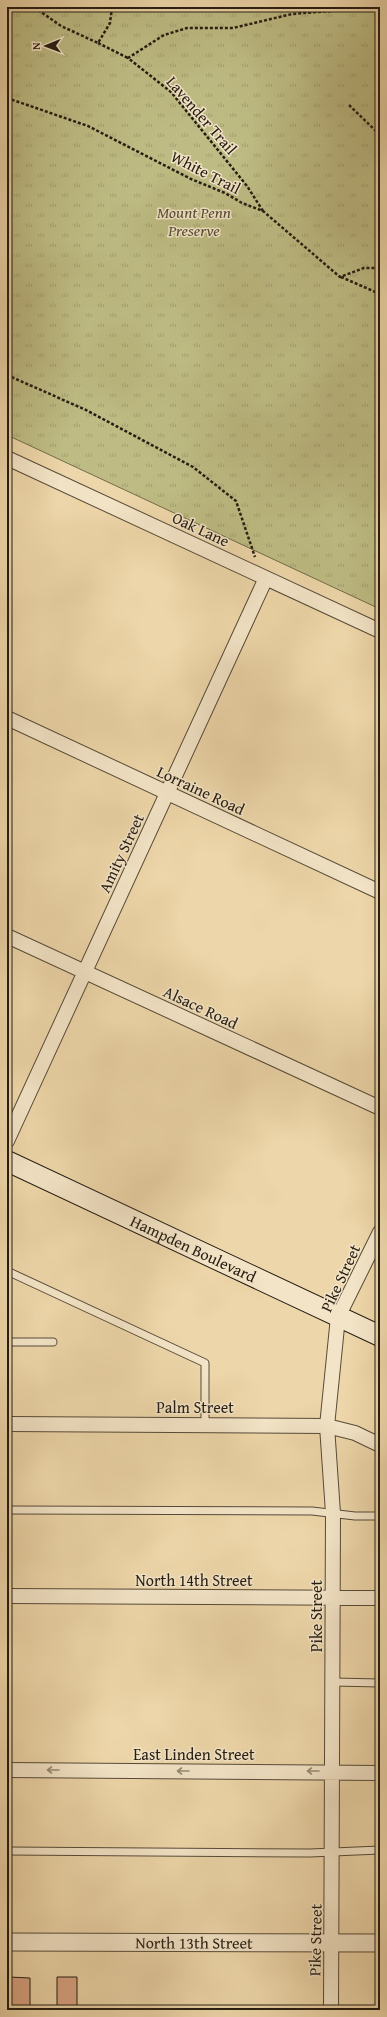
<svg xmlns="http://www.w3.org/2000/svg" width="387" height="2017" viewBox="0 0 387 2017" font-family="'Gentium Book Plus',serif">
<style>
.park{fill:url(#park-tufts);stroke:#716c4b}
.building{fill:#d9a483;stroke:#241c12}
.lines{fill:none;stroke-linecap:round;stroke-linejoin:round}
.service-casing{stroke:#564a38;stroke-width:9}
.minor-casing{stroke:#564a38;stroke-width:16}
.tertiary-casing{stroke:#564a38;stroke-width:19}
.secondary-casing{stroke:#241c12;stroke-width:22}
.path{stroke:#241c12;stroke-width:2.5;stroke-dasharray:3 2;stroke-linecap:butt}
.service{stroke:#f3e4c7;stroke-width:7}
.minor{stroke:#f3e4c7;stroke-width:14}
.tertiary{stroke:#f3e4c7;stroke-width:17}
.secondary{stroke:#f3e4c7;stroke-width:20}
.oneway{stroke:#968a76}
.labels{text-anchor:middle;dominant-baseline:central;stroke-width:3;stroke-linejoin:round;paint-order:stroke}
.street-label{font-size:16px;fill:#241c12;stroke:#f3e4c7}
.park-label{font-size:16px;font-style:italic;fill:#524c34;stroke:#f3e4c7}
</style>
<defs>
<pattern id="park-tufts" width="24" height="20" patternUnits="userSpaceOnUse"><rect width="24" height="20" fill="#bebc84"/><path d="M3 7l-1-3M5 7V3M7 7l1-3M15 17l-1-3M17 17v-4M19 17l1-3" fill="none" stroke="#a3a171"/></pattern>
</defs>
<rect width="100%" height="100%" fill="#edd6a9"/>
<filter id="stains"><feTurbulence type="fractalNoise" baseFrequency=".005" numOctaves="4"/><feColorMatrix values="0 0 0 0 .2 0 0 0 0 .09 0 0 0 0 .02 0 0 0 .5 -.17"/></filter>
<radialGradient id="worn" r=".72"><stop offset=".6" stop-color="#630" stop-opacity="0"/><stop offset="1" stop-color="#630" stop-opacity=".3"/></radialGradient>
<path class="park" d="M7,7H380V609L7,435Z"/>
<path class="building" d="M9,1977L30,1978V2010H9Z
M57,1977H77V2010H57Z"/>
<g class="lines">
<g class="service-casing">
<path id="service" d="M7,1271L205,1363V1424
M7,1342H53
M7,1510L312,1511L355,1516H380
M333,1682L380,1683
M7,1851L310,1853L380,1850"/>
</g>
<g class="minor-casing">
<path id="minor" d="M7,458L380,631
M7,718L380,892
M7,936L380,1108
M7,1141L266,578
M7,1424L327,1426L355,1433L380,1445
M7,1596L380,1598
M7,1770L380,1773
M331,2010L333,1513L327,1426L338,1317L380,1232"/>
</g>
<g class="tertiary-casing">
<g id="tertiary">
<path id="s1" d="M7,1942L380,1943"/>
</g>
</g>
<g class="secondary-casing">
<g id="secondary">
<path id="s2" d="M7,1161L380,1336"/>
</g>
</g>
<path class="path" d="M34,7L61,26L98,43L110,23L112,7
M98,43L128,58
M7,98L88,126L191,179L225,193L242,203L263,211L340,277L364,268H380
M349,105L380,135
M263,211L247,186L171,92L128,58L164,35L187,28H233L292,14L355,9L380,10
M341,277L380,294
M7,375L86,410L193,467L236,501L255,557"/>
<use href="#service" class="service"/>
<use href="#minor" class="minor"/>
<use href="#tertiary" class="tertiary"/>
<use href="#secondary" class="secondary"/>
</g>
<defs><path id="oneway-shaft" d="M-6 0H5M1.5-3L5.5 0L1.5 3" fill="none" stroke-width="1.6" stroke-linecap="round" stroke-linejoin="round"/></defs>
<g class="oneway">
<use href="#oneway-shaft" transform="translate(53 1770) rotate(-180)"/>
<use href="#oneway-shaft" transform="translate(183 1771) rotate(-180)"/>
<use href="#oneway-shaft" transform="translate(313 1771) rotate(-180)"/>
</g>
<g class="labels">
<g class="street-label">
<text transform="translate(202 115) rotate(49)">Lavender Trail</text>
<text transform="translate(206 172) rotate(27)">White Trail</text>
<text transform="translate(201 529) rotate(25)">Oak Lane</text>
<text transform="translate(201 790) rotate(25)">Lorraine Road</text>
<text transform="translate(121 853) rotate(-65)">Amity Street</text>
<text transform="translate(201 1007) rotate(25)">Alsace Road</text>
<text stroke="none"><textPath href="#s2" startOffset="206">Hampden Boulevard</textPath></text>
<text transform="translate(340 1278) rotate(-65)">Pike Street</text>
<text x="195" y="1407">Palm Street</text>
<text x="194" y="1580">North 14th Street</text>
<text transform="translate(316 1616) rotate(-90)">Pike Street</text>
<text x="194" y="1754">East Linden Street</text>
<text transform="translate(315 1940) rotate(-89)">Pike Street</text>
<text stroke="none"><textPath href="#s1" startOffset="187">North 13th Street</textPath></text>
</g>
<g class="park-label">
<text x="194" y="212">Mount Penn<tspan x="194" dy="18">Preserve</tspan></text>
</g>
</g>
<rect width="387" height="2017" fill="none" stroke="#edd6a9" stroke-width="24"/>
<rect x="8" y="8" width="371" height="2001" fill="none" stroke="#241c12" stroke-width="2"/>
<rect x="12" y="12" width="363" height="1993" fill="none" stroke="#241c12"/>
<g transform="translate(46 46) rotate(269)" stroke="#f3e4c7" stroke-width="3" paint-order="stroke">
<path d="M0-3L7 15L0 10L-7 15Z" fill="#241c12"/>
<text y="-6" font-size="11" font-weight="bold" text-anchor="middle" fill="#241c12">N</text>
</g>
<rect width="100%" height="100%" filter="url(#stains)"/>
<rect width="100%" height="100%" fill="url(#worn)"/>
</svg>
